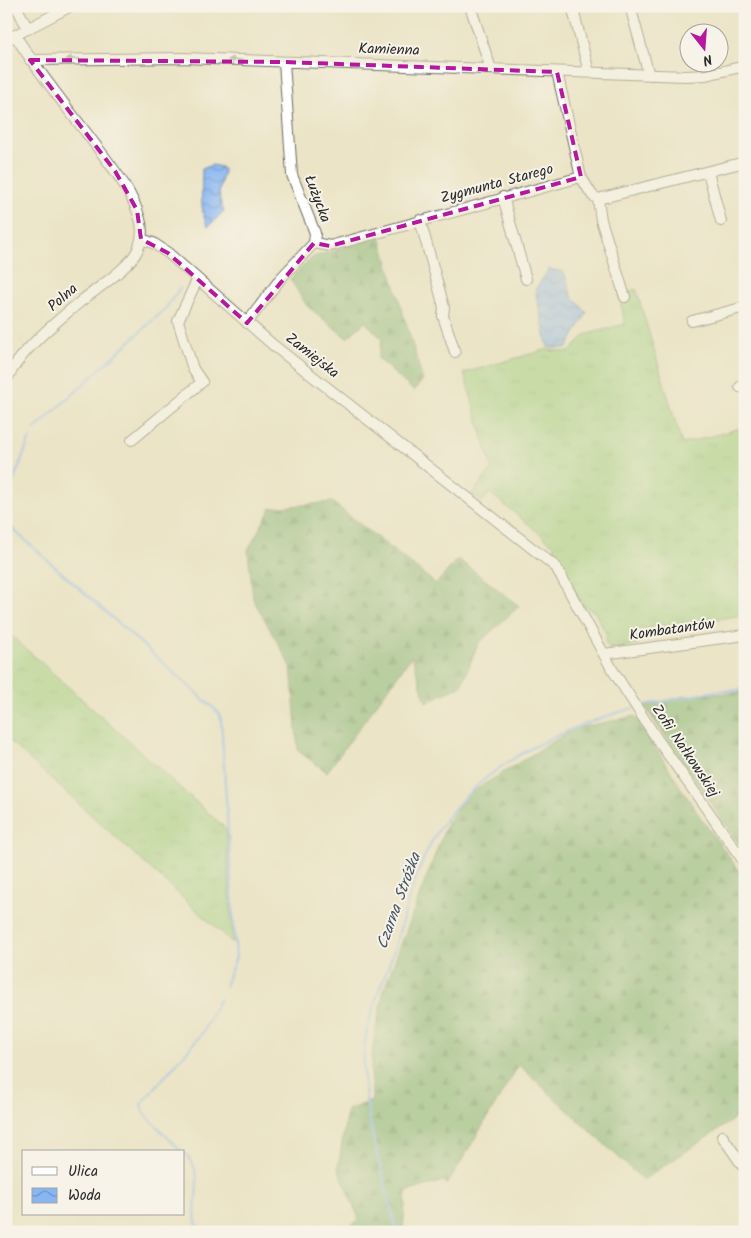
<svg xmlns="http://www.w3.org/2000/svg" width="751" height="1238" viewBox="0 0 751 1238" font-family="Kalam,sans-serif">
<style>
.grass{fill:url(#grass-tufts);stroke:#657f58}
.forest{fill:url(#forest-firs);stroke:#55704e}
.water{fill:url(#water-waves);stroke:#59708e}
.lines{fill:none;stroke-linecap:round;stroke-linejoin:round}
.stream{stroke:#87b6f2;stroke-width:2.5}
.minor-casing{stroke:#6e6c61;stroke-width:12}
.minor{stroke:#fff;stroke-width:10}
.oneway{fill:#a0a0a0}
.marked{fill:none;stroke:#b5179e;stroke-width:4;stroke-dasharray:10 6;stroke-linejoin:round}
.labels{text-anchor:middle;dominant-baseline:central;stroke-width:4;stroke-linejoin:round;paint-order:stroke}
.street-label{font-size:15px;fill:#2b2b2b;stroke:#f7f3e8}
.water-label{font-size:16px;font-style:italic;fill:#475567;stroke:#f7f3e8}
</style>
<defs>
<pattern id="grass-tufts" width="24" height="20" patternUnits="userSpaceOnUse" patternTransform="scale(1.25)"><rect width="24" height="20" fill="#9fd384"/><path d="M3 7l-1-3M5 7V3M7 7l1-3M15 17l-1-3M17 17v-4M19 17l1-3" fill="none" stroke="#89b572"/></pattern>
<pattern id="forest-firs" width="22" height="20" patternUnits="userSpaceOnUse" patternTransform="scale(1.25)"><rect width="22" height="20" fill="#7fb572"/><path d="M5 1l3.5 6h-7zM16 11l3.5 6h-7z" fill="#68935e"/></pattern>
<pattern id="water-waves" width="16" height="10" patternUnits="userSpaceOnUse" patternTransform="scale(1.25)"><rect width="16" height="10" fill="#87b6f2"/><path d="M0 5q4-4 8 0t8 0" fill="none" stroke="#6f94c4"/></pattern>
</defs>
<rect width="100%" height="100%" fill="#f7f3e8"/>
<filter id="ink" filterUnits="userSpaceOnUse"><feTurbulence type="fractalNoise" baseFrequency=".02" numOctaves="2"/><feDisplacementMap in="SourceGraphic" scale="10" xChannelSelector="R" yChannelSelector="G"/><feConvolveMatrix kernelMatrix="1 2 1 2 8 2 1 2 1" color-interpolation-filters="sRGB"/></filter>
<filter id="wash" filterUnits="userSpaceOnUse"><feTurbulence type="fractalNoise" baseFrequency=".0096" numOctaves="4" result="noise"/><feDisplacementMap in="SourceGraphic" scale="20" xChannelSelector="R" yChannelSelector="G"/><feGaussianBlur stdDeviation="1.12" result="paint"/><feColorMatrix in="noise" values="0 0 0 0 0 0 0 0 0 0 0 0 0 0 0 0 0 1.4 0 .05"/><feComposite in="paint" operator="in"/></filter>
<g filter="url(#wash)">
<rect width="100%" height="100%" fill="#ebe4c6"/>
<path class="grass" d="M636,289L682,444L745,427V560L737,566L745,591V615L636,630L637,645L610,649L605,642L607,635L594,611L583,606L564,572L550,556L555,546L490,493L482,502L471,494L492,469L464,373L545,350L570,352L585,335L625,324L619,295Z
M6,631L226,829L233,943L6,738Z"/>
<path class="forest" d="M380,236L423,380L414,391L378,359L382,339L365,322L347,338L307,306L290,279L313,257Z
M332,502L436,584L458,559L519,606L478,644L461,686L426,702L412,656L327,772L298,751L291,666L253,599L248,550L271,508Z
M745,692V853L645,707L684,696Z
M635,716L698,814L745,879V1112L643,1180L519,1065L447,1185L444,1181L406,1192L403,1232H345L359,1219L338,1168L347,1110L372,1101L371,1069L373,1044L384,989L447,823L467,795L573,729Z"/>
<path class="water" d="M212,165L221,167L224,171C220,186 216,196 224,211L208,227C199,211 202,187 202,169Z
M549,269L564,272L572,296L587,313L567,348H548L535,290Z"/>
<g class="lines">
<path class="stream" d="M34,430L165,309L180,288
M6,499L30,438
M6,523L219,713L221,719L236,957L225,986
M640,706L717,691L745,690
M182,1152L143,1112L141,1104L201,1035L220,998
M184,1153C212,1176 183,1214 202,1232
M397,1232C385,1181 367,1129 364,1077C361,1026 377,999 393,954C404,917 413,877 431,843C471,768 555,731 633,708"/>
</g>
</g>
<g filter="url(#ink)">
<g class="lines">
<g class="minor-casing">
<path id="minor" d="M16,6L28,29
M470,6L491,69
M572,6L589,72
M630,6L649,75
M6,40L71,6
M30,60L183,58L686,76L706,75L745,66
M557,72L581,177L592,195L598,199L745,162
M708,172L721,221
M503,197L526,279
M598,199L601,220L625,297
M420,220L444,307L443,316L455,352
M141,239L153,243L168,253L273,345L556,567L612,669L657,739L745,863
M314,243L330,246L581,177
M692,321L745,307
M247,323L281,278L314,243L315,233L292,175L284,62
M6,382C17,353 56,322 80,302C96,289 131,267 138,249C142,240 143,229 140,219C132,190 109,163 91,139C65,105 38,72 15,35
M740,387L745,386
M132,440L202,382L193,369L178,321L197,280
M604,654L745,635
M722,1136L745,1169"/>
</g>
<use href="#minor" class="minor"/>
</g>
<defs><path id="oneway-solid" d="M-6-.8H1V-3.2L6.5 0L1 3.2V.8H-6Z" transform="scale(1.25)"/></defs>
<g class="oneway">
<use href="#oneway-solid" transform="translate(73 59) rotate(179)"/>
<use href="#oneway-solid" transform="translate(235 60) rotate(-178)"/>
</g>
</g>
<path d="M0 0H751V1238H0ZM30,60L284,62L557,72L581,177L330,246L314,243L247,323L168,253L141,239L137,210L115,171Z" fill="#ebe4c6" fill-opacity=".55" fill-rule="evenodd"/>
<path class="marked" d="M30,60L284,62L557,72L581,177L330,246L314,243L247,323L168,253L141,239L137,210L115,171Z"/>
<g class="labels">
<g class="street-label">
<text transform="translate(389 50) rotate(2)">Kamienna</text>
<text transform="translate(497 184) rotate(-15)">Zygmunta Starego</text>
<text transform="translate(317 199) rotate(69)">Łużycka</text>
<text transform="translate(63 298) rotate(-41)">Polna</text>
<text transform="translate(312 356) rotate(38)">Zamiejska</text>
<text transform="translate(672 630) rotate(-8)">Kombatantów</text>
<text transform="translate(685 751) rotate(56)">Zofii Nałkowskiej</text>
</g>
<g class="water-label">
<text transform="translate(399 901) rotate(-70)">Czarna Stróżka</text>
</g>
</g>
<rect width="751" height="1238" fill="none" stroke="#f7f3e8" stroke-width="25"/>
<rect x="22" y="1150" width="162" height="65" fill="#f7f3e8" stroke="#a5a39c"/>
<rect x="32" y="1167" width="25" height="8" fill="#ffffff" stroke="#a5a39c"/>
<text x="68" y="1176" font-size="15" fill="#2b2b2b">Ulica</text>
<rect x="32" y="1188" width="25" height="15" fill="url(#water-waves)" stroke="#a5a39c"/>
<text x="68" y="1200" font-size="15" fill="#2b2b2b">Woda</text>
<g transform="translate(704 48) rotate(163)"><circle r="24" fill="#f7f3e8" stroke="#a5a39c"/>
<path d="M0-4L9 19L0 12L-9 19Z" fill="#b5179e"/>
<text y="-8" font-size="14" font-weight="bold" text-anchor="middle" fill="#2b2b2b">N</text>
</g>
</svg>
